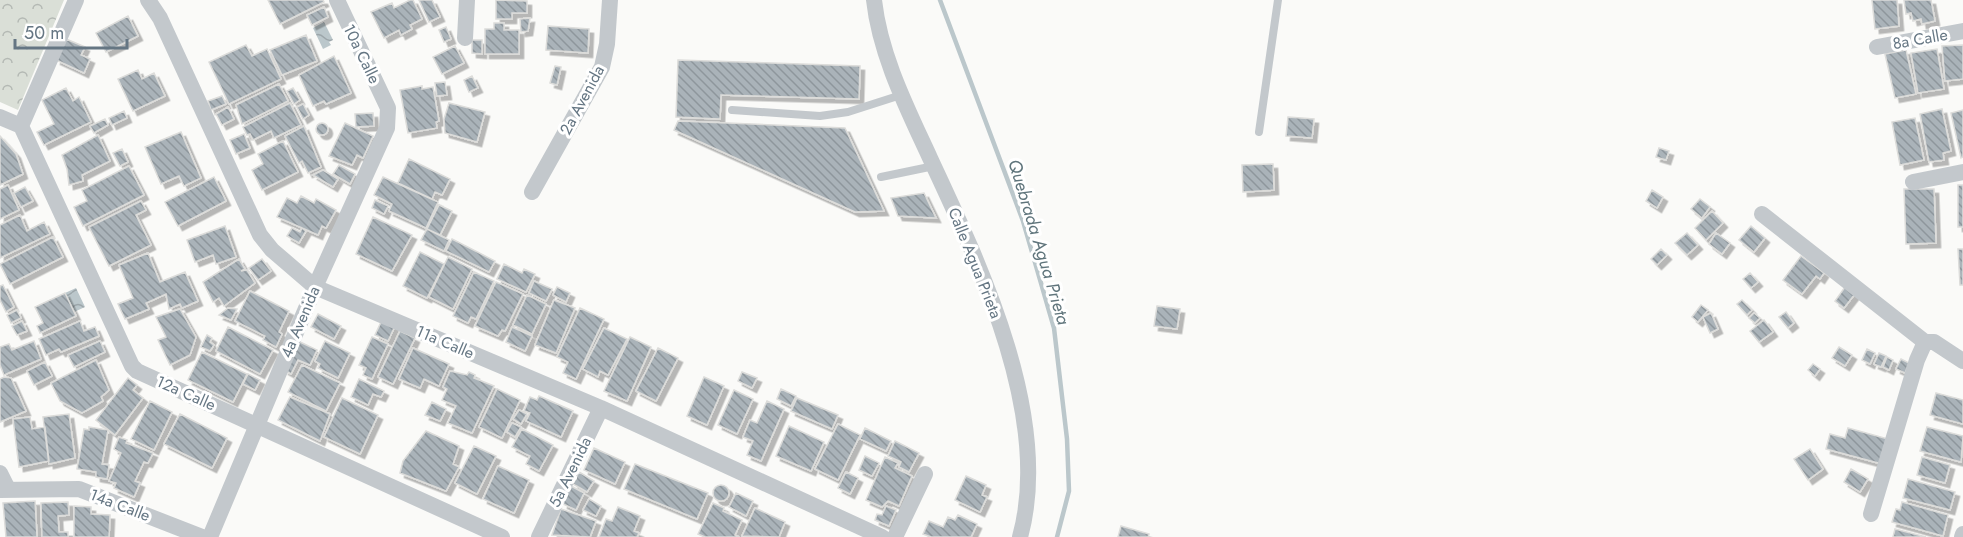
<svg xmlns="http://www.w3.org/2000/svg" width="1963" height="537" viewBox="0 0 1963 537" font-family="Jost,sans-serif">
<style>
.park{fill:url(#park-crowns)}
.water{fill:url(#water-waves)}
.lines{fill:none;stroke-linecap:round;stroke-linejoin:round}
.stream{stroke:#bbc7cb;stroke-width:4.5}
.building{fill:url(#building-back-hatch);stroke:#dcdcda;stroke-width:1.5;filter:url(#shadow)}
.lane{stroke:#c3c8cc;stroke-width:8}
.street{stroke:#c3c8cc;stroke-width:16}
.labels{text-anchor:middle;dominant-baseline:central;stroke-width:6;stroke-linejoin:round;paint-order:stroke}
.street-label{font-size:16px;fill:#657683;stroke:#fff}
.water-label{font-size:18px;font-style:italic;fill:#60757c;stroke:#fff}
</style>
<defs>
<pattern id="park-crowns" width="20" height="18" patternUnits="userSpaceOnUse" patternTransform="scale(1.5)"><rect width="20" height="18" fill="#dadfd7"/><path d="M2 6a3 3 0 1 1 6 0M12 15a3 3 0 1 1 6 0" fill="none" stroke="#b4b9b4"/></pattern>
<pattern id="water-waves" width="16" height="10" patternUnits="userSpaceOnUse" patternTransform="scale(1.5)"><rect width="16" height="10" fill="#bbc7cb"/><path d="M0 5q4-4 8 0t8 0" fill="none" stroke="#9ca6aa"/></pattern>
<pattern id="building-back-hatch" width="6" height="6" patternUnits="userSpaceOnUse" patternTransform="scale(1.5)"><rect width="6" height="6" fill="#aab3b9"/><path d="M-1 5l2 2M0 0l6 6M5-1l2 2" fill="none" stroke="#8e969c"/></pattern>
<filter id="shadow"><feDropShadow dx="4.5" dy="4.5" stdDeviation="0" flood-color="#0004"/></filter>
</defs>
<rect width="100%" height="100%" fill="#fafaf8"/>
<path class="park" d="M0,0H64L18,110L0,102Z"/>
<path class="water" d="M324,22L333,40L329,42L331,45L323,49L313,28Z
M76,288L85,307L74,312L65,293Z"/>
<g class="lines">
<path class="stream" d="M940,0L1023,221L1054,328L1067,439L1069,491L1057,537"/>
</g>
<path class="building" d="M268,0H323L324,2L280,24Z
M410,0H413L422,19L410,25L412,29L401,35L399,30L384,38L371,12L392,3L394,8Z
M419,0H432L440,17L429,22Z
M496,0L527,1V13H512V19H496Z
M1872,0H1897L1899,26L1875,29Z
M1904,0H1931L1935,21L1922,24L1921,19L1913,21L1911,13L1906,14Z
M324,7L328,17L312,25L307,15Z
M128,16L138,36L106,52L96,33Z
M530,18L528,31L521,32L520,19Z
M494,23H504V30H519V54H485V29H494Z
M548,26L589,29L588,53L546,50Z
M446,27L451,39L444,42L439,30Z
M306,35L317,61L282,75L270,50Z
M66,39L85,47L81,55L90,59L84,73L56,60Z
M472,40H482V54L472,53Z
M246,45L252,56L267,49L281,79L229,104L209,62Z
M1963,45V79L1945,81L1942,46Z
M455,46L464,63L442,74L433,57Z
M1937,49L1944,89L1918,93L1911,53Z
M1906,50L1916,94L1895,98L1885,54Z
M334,56L351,93L326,104L324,101L313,106L299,75Z
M678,60L860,66L859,99L721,95L720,119L676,117Z
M555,66L561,67L557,85L550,83Z
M138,70L142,79L154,73L165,96L133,111L118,79Z
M472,76L478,88L469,92L464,80Z
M445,82L447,95L437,96L435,83Z
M279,84L288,101L242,124L236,105Z
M422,86V89L433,87L439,121L436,122L437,128L408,133L400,90Z
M66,88L73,101L79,97L91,122L44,145L37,132L54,124L42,100Z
M293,88L300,100L294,104L287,91Z
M222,96L226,104L211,110L208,101Z
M290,103L301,125L274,138L271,131L253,140L250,134L247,135L243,127Z
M449,103L485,112L477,142L445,133L444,119Z
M303,104L309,115L303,119L297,107Z
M228,107L234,119L222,125L216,114Z
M1942,109L1951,151L1943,153L1944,160L1929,162L1920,114Z
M1963,110V157L1961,158L1951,113Z
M124,111L127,118L112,125L109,118Z
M373,113L374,126L356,127L355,114Z
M1288,117L1314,119L1312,138L1286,136Z
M1915,118L1924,160L1900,165L1892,122Z
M105,119L108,125L94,133L90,126Z
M678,121L845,128L884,211L855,212L674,130Z
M316 129a6 6 0 1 1 12 0a6 6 0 1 1-12 0Z
M345,123L373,136L363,158L357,155L352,165L329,156Z
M304,126L321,167L308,173L302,161L299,163L285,136Z
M181,132L201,178L184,186L179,176L161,184L145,147Z
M244,134L250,148L236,154L230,140Z
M98,135L110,161L82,175L83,181L69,185L67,169L62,155Z
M0,136L16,154L23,174L0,185Z
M283,141L298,172L262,190L252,170L263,164L258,154Z
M1659,148L1669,151L1666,160L1656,157Z
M122,149L128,162L120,166L113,153Z
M409,159L450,179L442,195L435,192L432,199L398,183Z
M1273,164L1274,190L1243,192L1242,165Z
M339,165L355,174L350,184L333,174Z
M129,166L144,195L83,226L74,207L87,201L82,190Z
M323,170L338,179L333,187L313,175Z
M214,177L226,201L178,226L165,202Z
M383,177L438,202L426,228L389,211L392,204L374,195Z
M8,185L19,210L0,219V189Z
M1958,185H1963V227H1958Z
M25,187L33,201L21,207L14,193Z
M1904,189H1934L1936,243L1906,244Z
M1652,190L1663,197L1657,208L1646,201Z
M924,193L936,218L898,216L891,198Z
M301,196L314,203L316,199L336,210L326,228L322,226L318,235L277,217L287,198L297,203Z
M1700,199L1710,207L1702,218L1691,209Z
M375,200L388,206L384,214L372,208Z
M141,201L146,210L136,215L151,245L109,266L89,227Z
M439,205L452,211L440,235L427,229Z
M1712,211L1723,223L1706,240L1695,228Z
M20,215L27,231L44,222L50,234L0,258V225Z
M373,217L412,235L392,271L356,254Z
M225,226L236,257L216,264L213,255L195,262L187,240Z
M1751,226L1765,238L1754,252L1739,240Z
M292,228L300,232L302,228L306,231L299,243L287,236Z
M427,229L449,240L444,251L421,240Z
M1687,233L1698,245L1687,255L1675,243Z
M1716,233L1730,243L1722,254L1709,244Z
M53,237L63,257L10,284L0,264Z
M452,239L495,261L489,272L446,251Z
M1661,249L1667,255L1657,265L1651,259Z
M1958,249H1963V285H1960Z
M420,252L444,264L427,298L403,286Z
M148,253L160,282L185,272L198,301L182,308L180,304L169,309L166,294L146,303L149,309L125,319L118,304L133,298L119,265Z
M1801,256L1824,273L1820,279L1816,276L1802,294L1783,280Z
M448,257L472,269L453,309L429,297Z
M239,259L245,269L241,271L247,270L255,283L224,306L219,298L213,302L203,282Z
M262,259L271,271L258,280L249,268Z
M504,264L522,273L524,269L535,274L526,292L497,279Z
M474,272L494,281L476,319L471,317L468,323L453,316Z
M1750,273L1758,282L1751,288L1743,279Z
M534,281L552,289L546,301L529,293Z
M496,282L523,294L505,331L502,330L498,336L475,326Z
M3,285L14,307L6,312L0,300V286Z
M557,287L570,293L566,302L553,295Z
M1845,287L1855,294L1844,308L1835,301Z
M250,291L289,311L279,332L282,334L276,347L263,340L265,336L235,321Z
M65,293L76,316L40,333L37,326L43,323L35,307Z
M527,295L546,304L532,334L513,325Z
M554,300L575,308L556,353L535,345Z
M1742,300L1752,310L1747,315L1737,304Z
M1701,305L1708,310L1698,322L1692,317Z
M1157,306L1180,309L1177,329L1154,326Z
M228,308L237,309L231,320L219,315Z
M580,308L604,319L576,379L563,373L568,362L557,357Z
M180,309L196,337L190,355L170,365L158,340L166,337L156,317Z
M17,310L21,318L11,323L7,315Z
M1786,312L1794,323L1788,328L1779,317Z
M1711,313L1718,329L1710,333L1703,317Z
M1754,313L1760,318L1755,323L1749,318Z
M318,314L341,326L334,339L311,327Z
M382,320L395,326L388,341L375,335Z
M1764,320L1773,332L1759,342L1750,331Z
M22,321L27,331L17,335L12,326Z
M80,321L84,331L95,327L99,336L61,352L59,349L46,355L39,339Z
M228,327L273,350L260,374L216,351Z
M512,327L532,336L525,351L506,342Z
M604,328L627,339L608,375L600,371L598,377L583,369Z
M400,331L415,338L393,384L378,377Z
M207,335L212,338L210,342L214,345L210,351L201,347Z
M372,337L388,344L372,379L363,375L366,368L359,365Z
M630,337L651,347L627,401L604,391Z
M34,341L41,359L4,375L0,365V347L9,344L12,350Z
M100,341L105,352L74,367L68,355Z
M298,341L317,350L310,365L298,360L291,374L284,370Z
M325,341L350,353L338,378L318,368L320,364L315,361Z
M1839,347L1852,355L1845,366L1832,358Z
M413,348L449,364L439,386L424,379L420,388L399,379Z
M658,348L678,358L656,401L636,391Z
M1867,349L1875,353L1870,364L1862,360Z
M202,352L247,374L233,402L188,380Z
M1879,353L1886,356L1881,367L1874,364Z
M1887,357L1893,360L1889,370L1883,367Z
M1901,359L1909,363L1905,373L1896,369Z
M96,360L109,390L101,397L103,401L82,413L60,401L51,383Z
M45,362L52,376L34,385L27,371Z
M1813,364L1820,369L1815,376L1808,370Z
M302,365L340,383L326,411L288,392Z
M450,371L467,375L469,372L475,375L474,378L494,386L472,433L448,423L456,406L442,400L447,389L443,387Z
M742,372L757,378L752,388L738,381Z
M248,374L260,380L255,390L243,384Z
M4,377L11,378L26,411L0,422V379Z
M704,377L724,386L707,425L687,416Z
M128,378L137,385L133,390L143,398L115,435L96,420Z
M359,379L384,391L381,397L373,394L368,405L351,397Z
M497,389L520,400L502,438L479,427Z
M781,389L796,396L791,406L777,399Z
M734,390L753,399L737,434L718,425Z
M1936,393L1963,400V424L1930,415Z
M539,396L573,411L561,437L526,421L530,413L524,411L530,397L537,400Z
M290,397L330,414L320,441L278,420Z
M342,398L378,415L360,454L324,437Z
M797,398L838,415L832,429L791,411Z
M150,401L172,412L154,450L131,439Z
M767,401L784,409L761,461L747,455L753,441L743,437L750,420L757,423Z
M432,402L446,409L440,421L425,415Z
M519,410L527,414L521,424L513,419Z
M69,414L75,458L49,464L43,417Z
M180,414L227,438L212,468L164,444Z
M30,417L32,429L45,427L49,461L19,467L13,419Z
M512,423L521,427L515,437L507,432Z
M838,424L860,435L838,480L815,469Z
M789,426L824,442L811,471L776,456Z
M89,427L108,430L102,464L109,465L107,479L96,477V472L77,469L84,429L89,430Z
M1927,427L1963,436L1961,462L1920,451Z
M865,428L891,441L886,451L860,439Z
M1848,428L1888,439L1882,464L1826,449L1830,434L1845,438Z
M522,429L553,445L539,471L526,464L530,456L512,447Z
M426,431L459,446L453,464L459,467L446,491L400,473L403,461Z
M119,437L127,440L126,443L153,453L148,463L144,462L135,481L140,483L134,497L114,488L116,483L109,481L121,453L114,449Z
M895,441L919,453L909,472L899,467L901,462L888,456Z
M474,446L496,456L477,494L455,483Z
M594,448L625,462L615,484L584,470Z
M1810,449L1823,469L1808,480L1794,459Z
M865,456L879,463L872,476L859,470Z
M885,457L898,463L895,468L912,476L899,506L888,501L882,507L866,500Z
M1922,457L1950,465L1945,483L1917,475Z
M635,464L708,493L697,519L624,489Z
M498,466L529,480L514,513L483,499Z
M1851,469L1868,479L1860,492L1844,482Z
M579,472L594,481L587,492L573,484Z
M846,472L858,478L850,494L838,488Z
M966,476L986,485L982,495L987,497L980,512L955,500Z
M1908,479L1955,492L1950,510L1903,498Z
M713 493a8 8 0 1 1 16 0a8 8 0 1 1-16 0Z
M571,486L584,493L576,510L563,504Z
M736,493L753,501L746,516L729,507Z
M589,499L601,506L596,516L583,510Z
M35,501L37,537H6L3,503Z
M68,502L69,515L58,516L59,532H68V537H42L41,503Z
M1902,502L1948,515L1943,536L1892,522L1896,509L1900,510Z
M713,503L724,508L723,511L742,520L735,535L739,537H705L698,534Z
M74,506L91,507V514L110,515L109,537H74Z
M886,506L896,510L889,526L875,520L877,514L882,515Z
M618,507L640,516L634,531L639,533L637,537H599L606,519L612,521Z
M755,508L785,522L779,537L742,536Z
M561,509L596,521L590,537L552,535Z
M958,515L977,524L971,537H931L923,534L929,521L943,527L948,517L955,520Z
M1121,526L1149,534L1148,537H1118Z
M1895,529L1926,537H1893Z"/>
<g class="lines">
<path class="lane" d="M732,110L820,116L848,112L901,95
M1259,132L1278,0
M881,177L934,166"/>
<path class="street" d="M148,0L160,18L260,235L272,250L315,287L601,408L882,537
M874,0C880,55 907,108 930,158C980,265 1053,418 1020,537
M465,38L467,0
M1877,47L1963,31
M0,117L21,126L132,366L137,371L502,537
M21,126L76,0
M1913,182L1963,172
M532,192L602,67L607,44L610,0
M1762,214L1925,342
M1925,342H1934L1963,361
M0,473L8,489
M0,490L79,489L202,537
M1871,514L1917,360L1925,342
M210,537L315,287L387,128L388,108L337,0
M539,537L601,408
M895,537L925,474
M1962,537L1963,534"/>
</g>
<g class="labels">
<g class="street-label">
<text transform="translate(1920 39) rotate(-10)">8a Calle</text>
<text transform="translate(362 54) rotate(64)">10a Calle</text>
<text transform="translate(582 100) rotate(-62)">2a Avenida</text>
<text transform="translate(975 263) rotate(68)">Calle Agua Prieta</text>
<text transform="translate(300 322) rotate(-67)">4a Avenida</text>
<text transform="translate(445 342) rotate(23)">11a Calle</text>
<text transform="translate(186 393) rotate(24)">12a Calle</text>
<text transform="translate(570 472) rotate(-64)">5a Avenida</text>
<text transform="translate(120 505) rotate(21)">14a Calle</text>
</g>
<g class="water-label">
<text transform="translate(1039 242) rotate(73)">Quebrada Agua Prieta</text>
</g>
</g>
<path d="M15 39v9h112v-9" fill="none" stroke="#657683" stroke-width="3"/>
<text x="24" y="39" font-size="18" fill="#657683" stroke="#ffffff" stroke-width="4.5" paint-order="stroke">50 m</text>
</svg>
